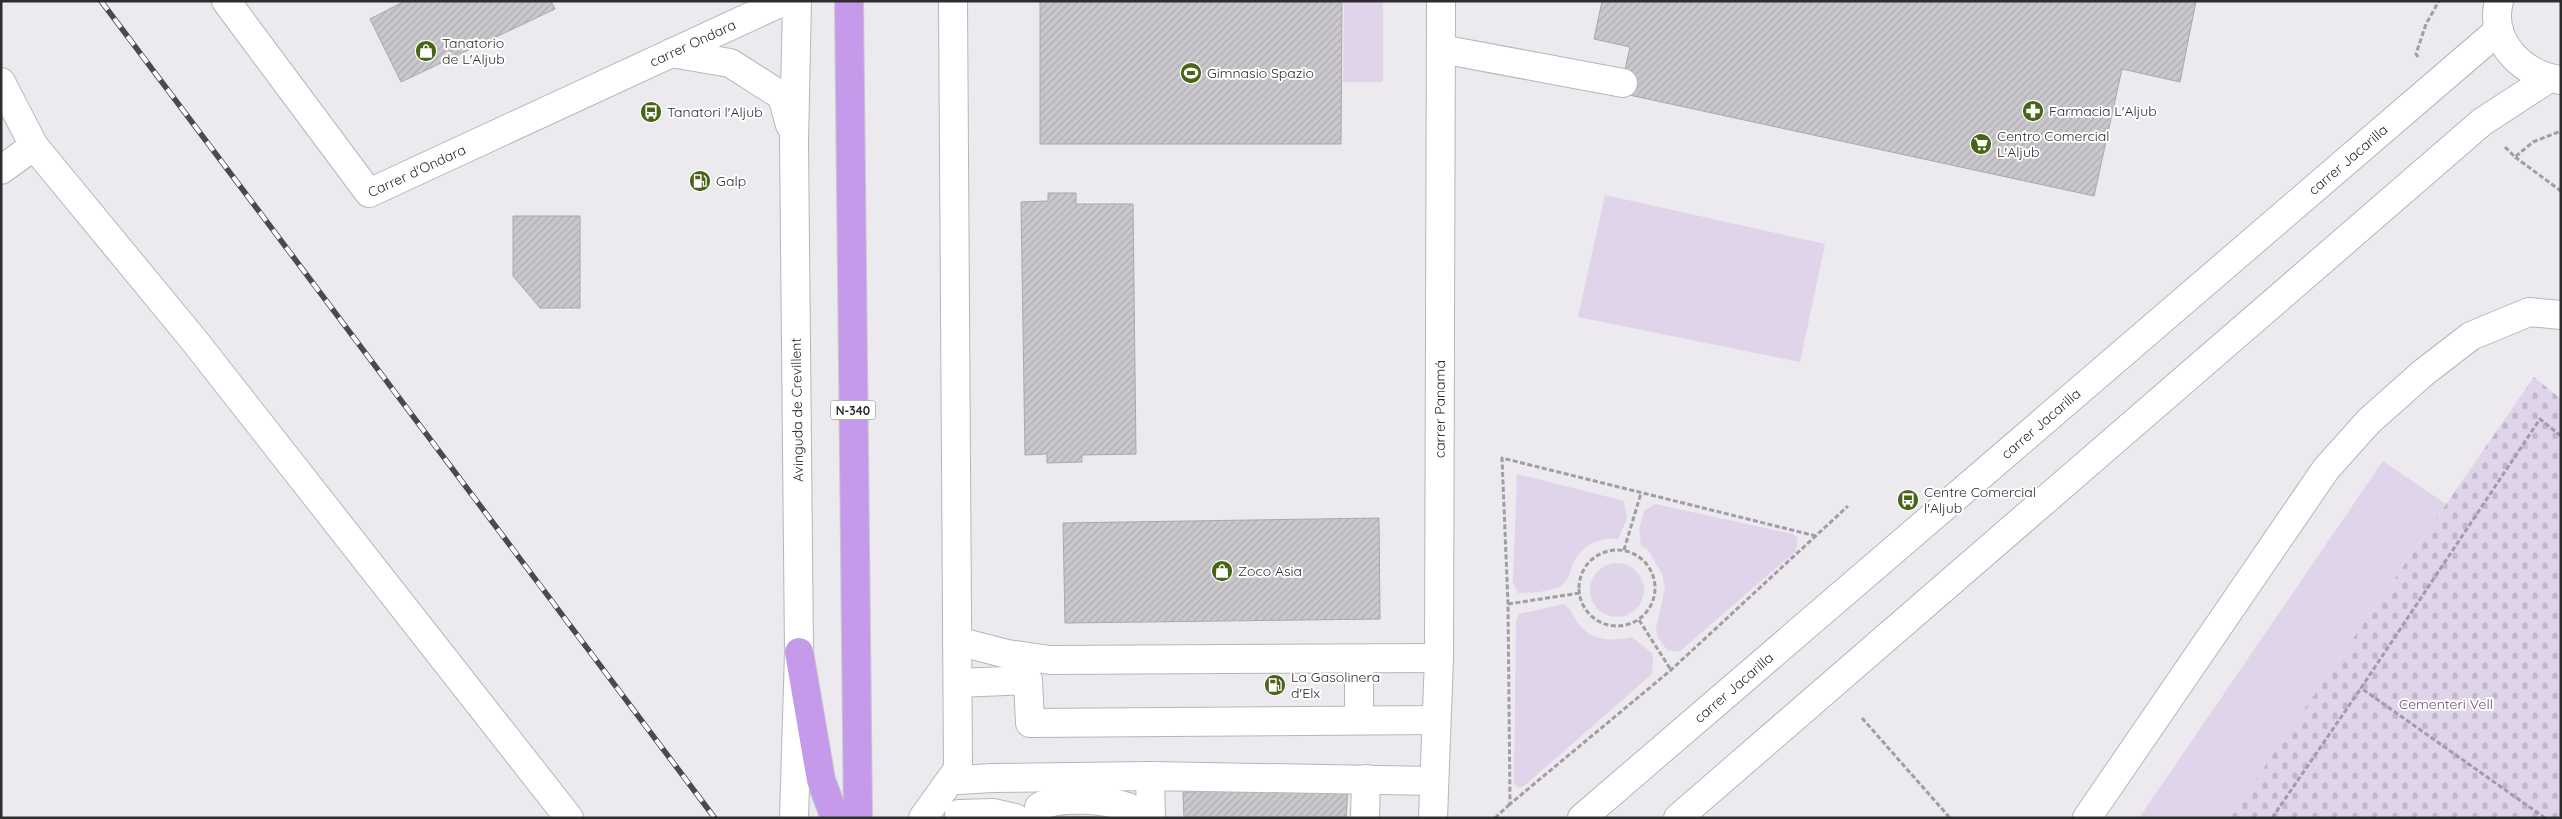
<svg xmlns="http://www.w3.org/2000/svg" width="2562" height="819" viewBox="0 0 2562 819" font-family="Quicksand,sans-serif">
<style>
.green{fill:#dfd4ea}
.cemetery{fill:url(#cemetery-stones)}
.building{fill:url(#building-hatch);stroke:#aaa8ad}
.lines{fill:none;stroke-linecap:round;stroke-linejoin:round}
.minor-casing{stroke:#b8b5ba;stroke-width:30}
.highway-casing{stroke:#c8c8c9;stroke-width:30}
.path{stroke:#a09ea2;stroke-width:3;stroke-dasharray:5 2.5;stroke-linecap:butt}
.minor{stroke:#fff;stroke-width:28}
.highway{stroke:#c59aea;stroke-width:28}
.rail-casing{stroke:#4a494b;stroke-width:5.5}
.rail{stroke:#fff;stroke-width:4;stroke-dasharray:11;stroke-linecap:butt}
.labels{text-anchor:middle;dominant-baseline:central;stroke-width:4;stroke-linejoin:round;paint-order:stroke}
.shield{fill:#fff;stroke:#6c6b6d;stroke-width:1}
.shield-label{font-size:12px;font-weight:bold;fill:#2d2c2e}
.poi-label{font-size:14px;fill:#2d2c2e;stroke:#fff;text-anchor:start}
.street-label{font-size:14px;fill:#2d2c2e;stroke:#fff}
.park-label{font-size:14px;fill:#624a77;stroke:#fff}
</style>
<defs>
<pattern id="cemetery-stones" width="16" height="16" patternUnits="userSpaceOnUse" patternTransform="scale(1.25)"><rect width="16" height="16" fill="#dfd4ea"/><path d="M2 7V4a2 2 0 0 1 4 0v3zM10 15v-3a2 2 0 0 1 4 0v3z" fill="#c0b6c9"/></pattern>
<pattern id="building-hatch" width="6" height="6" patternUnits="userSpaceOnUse" patternTransform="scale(1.25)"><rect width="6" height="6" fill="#cac8cd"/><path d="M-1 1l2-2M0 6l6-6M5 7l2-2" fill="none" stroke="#aeacb0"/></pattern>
</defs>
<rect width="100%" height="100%" fill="#ece9ef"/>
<path class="green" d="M1344,1H1383V82H1343Z
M1605,195L1825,244L1800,362L1578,317Z
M2383,461L2446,504L2229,818H2139Z
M1517,474L1624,501L1627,519L1618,539C1597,537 1580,546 1572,566C1570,571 1569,577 1566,581C1558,592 1531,593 1518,593L1513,583Z
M1655,504L1793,534L1798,538L1796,551L1679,652L1667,650L1657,636L1656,629L1665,588L1662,574L1648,550L1641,546L1639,529L1644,511Z
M1590 590a27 27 0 1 1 54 0a27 27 0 1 1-54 0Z
M1564,604C1571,609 1572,613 1576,620C1588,641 1611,642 1632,637L1653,654L1652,674L1523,787L1518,788L1514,783L1516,621L1519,614Z"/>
<path class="cemetery" d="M2534,377L2561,399V818H2229Z"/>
<path class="building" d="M405,1H551L555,9L401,82L370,19Z
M1040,1H1342L1341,144H1040Z
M1602,1H2196L2180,82L2122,69L2094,196L1620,93L1630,47L1594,39Z
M1048,193H1076V204H1133L1136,454L1082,455V462L1047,463V454L1025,455L1021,202L1048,201Z
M513,216H580V308H540L513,276Z
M1379,518L1380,619L1065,623L1063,523Z
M1348,789L1346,818H1184L1183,792Z
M1045,816L1132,817V818H1045Z"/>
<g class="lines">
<g class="minor-casing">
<g id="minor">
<path id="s1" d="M226,1L369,193L784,1"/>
<path d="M2499,1C2488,42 2524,76 2561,80"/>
<path d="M1441,49L1623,83"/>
<path d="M671,53L730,63L782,96L790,125"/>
<path d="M1,82L34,146"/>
<path d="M1,170L34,146L193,339L569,818"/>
<path d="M957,641L1007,654L1050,660L1439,658"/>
<path d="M1359,659V720"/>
<path d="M958,683L1028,680L1030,723L1436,720"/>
<path d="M959,780L992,778L1150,776"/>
<path d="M959,814L993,813L1015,818"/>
<path d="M794,818L799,652L794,141L797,1"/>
<path d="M923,818L958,769L953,1"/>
<path d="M1037,818L1039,807C1059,795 1106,800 1128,807L1135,818"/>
<path d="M1151,818L1150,776L1433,781"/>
<path d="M1365,818L1366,779"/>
<path id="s2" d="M1433,818L1439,658L1441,1"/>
<path id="s3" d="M1582,818L2499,30"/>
<path d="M1678,818L2482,122L2548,79"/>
<path d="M2087,818L2326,469L2369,421L2423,373L2471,336L2529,312L2561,315"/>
</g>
</g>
<g class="highway-casing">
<path id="highway" d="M849,1L858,818
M799,652L821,780L835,818"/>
</g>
<path class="path" d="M2418,57L2416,54L2426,24L2439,1
M2505,147L2515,157L2533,142L2561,131
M2515,157L2561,191
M1816,536L1502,458L1508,604L1510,804L1671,670L1848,506
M1624,550L1641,493
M1579 588a38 38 0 1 1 76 0a38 38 0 1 1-76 0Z
M1508,604L1580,593
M1639,620L1671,670
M1862,718L1950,818
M1495,818L1510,804
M2272,818L2361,688
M2545,818L2361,688L2540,419L2561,436"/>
<use href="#minor" class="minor"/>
<use href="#highway" class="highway"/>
<g class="rail-casing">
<path id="rail" d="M101,1L714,817"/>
</g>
<use href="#rail" class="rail"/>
</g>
<defs>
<g id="shop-disc" transform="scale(1.125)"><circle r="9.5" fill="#476418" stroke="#fff"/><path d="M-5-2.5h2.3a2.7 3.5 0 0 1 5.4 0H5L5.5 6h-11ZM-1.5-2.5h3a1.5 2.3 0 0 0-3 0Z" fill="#fff"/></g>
<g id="stadium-disc" transform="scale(1.125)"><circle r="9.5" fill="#476418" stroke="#fff"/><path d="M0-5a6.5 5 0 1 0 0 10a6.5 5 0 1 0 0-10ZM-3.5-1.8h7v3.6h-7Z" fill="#fff"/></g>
<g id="pharmacy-disc" transform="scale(1.125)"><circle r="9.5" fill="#476418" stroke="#fff"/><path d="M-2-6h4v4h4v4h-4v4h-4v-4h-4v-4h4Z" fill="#fff"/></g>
<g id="bus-disc" transform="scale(1.125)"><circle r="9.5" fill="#476418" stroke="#fff"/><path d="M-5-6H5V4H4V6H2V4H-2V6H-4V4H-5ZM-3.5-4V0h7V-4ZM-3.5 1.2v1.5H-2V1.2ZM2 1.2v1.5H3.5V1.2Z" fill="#fff"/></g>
<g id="supermarket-disc" transform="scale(1.125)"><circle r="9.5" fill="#476418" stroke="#fff"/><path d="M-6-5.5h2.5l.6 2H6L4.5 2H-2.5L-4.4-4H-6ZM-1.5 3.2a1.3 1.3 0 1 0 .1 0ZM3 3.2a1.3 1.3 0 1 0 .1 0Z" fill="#fff"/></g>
<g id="fuel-disc" transform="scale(1.125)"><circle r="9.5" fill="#476418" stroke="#fff"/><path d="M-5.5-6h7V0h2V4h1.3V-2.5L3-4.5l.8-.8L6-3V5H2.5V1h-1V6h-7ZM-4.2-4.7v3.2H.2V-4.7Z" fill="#fff"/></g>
</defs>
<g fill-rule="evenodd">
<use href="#shop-disc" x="426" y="51"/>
<use href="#stadium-disc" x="1191" y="73"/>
<use href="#pharmacy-disc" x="2033" y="111"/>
<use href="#bus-disc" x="651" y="112"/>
<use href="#supermarket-disc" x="1981" y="144"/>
<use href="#fuel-disc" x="700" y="181"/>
<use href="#bus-disc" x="1908" y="500"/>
<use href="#shop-disc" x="1222" y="571"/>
<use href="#fuel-disc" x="1275" y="685"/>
</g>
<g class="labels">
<rect class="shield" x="830.5" y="400.5" width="45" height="19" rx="4"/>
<g class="shield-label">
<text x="853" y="410">N-340</text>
</g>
<g class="poi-label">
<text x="442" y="43">Tanatorio<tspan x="442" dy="16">de L'Aljub</tspan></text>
<text x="1207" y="73">Gimnasio Spazio</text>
<text x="2049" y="111">Farmacia L'Aljub</text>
<text x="667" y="112">Tanatori l'Aljub</text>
<text x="1997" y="136">Centro Comercial<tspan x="1997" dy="16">L'Aljub</tspan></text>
<text x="716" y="181">Galp</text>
<text x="1924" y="492">Centre Comercial<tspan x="1924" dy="16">l'Aljub</tspan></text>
<text x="1238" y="571">Zoco Asia</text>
<text x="1291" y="677">La Gasolinera<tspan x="1291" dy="16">d'Elx</tspan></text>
</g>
<g class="street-label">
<text stroke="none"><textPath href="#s1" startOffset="596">carrer Ondara</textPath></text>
<text stroke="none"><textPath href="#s3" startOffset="1010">carrer Jacarilla</textPath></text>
<text stroke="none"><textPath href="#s1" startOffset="292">Carrer d'Ondara</textPath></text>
<text transform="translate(797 410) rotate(-91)">Avinguda de Crevillent</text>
<text stroke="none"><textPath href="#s2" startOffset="409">carrer Panamá</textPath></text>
<text stroke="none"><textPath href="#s3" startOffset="605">carrer Jacarilla</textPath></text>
<text stroke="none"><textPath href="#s3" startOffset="200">carrer Jacarilla</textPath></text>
</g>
<g class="park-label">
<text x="2446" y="704">Cementeri Vell</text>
</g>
</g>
<rect width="2562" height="819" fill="none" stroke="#2d2c2e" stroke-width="5"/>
</svg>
